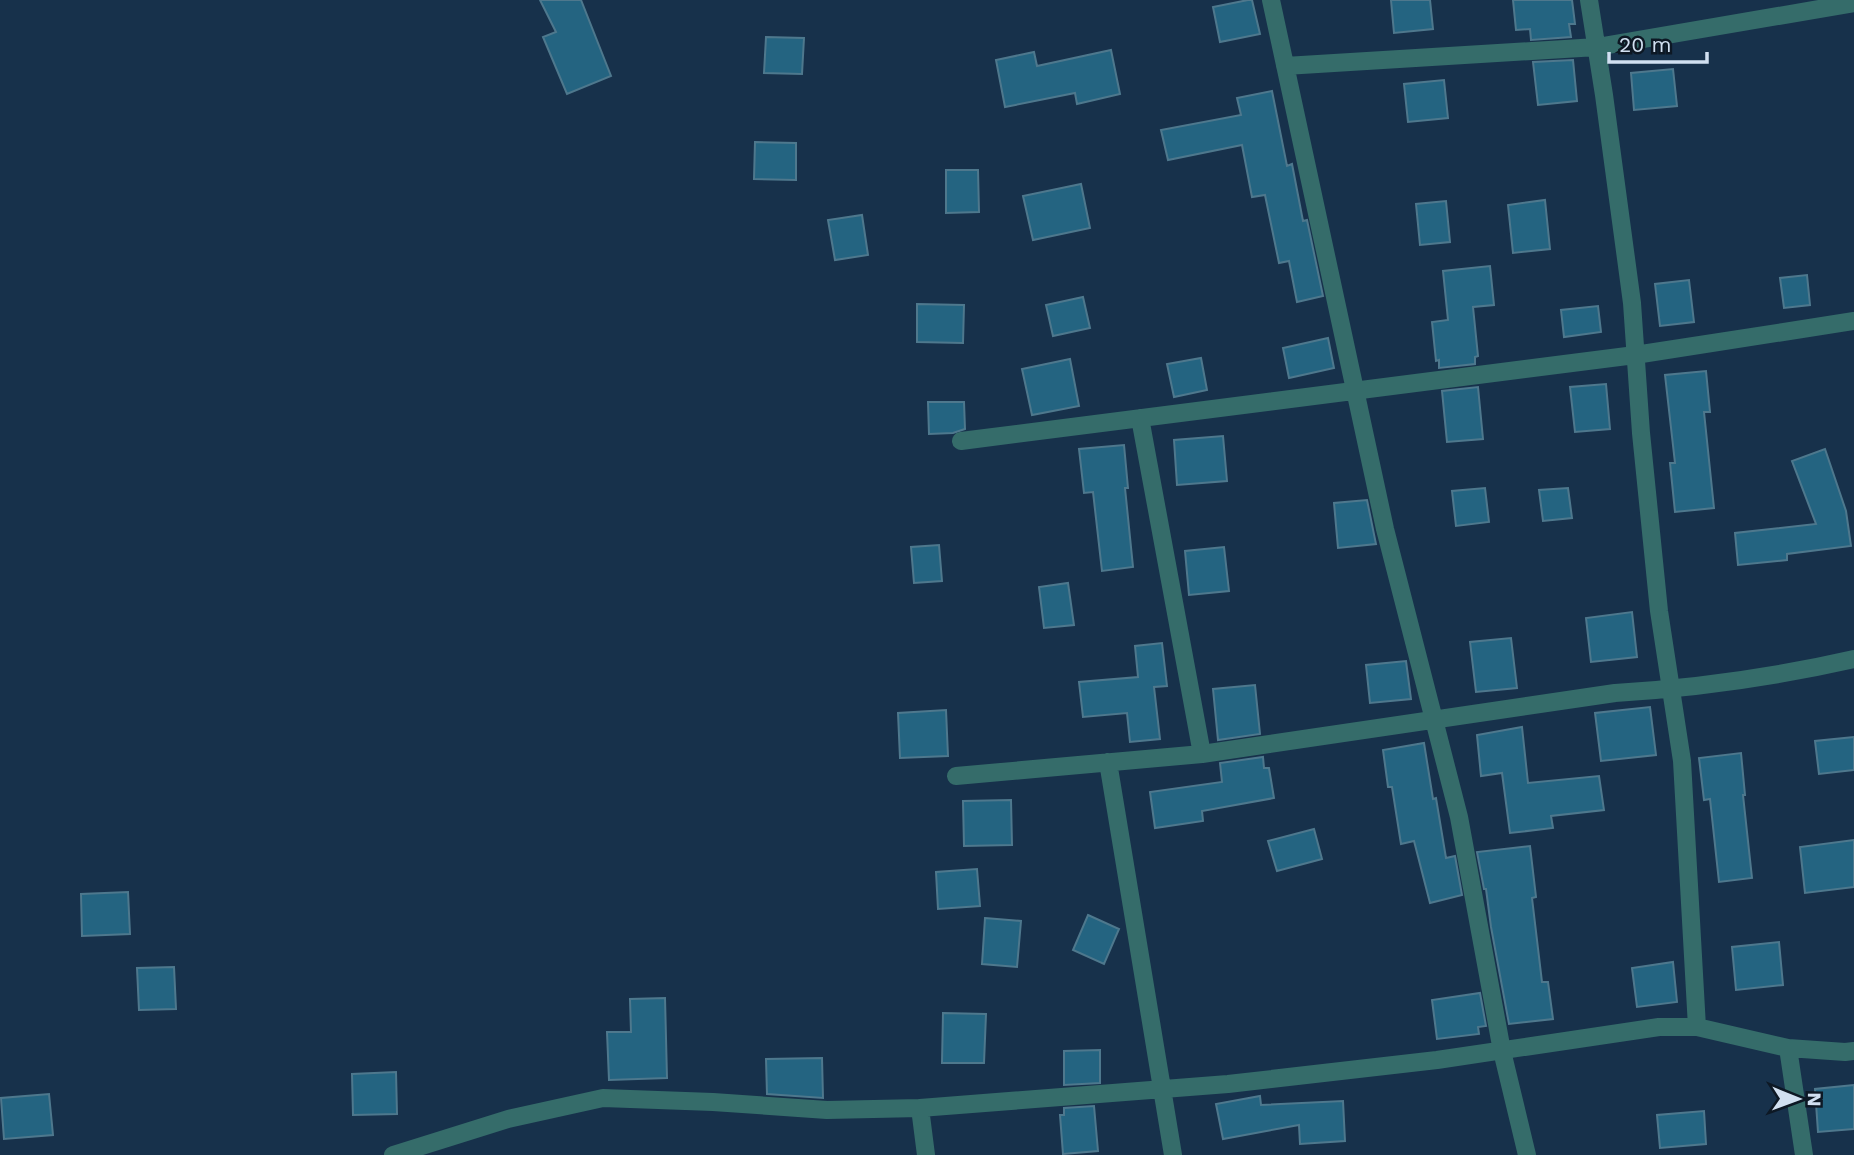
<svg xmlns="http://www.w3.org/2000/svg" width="1854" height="1155" viewBox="0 0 1854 1155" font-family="'Work Sans',sans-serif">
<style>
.building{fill:#246481;stroke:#4e788d;stroke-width:2}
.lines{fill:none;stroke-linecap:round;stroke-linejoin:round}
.street{stroke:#356c6a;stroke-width:18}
</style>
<rect width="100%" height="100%" fill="#17314b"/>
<path class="building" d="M540,0H581L611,76L567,94L543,37L556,32Z
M1248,0H1252L1260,34L1220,42L1213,7Z
M1391,0H1430L1433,29L1394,33Z
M1513,0H1572L1575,24H1569L1571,37L1531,40L1530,29L1516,30Z
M766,37L804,38L802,74L764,73Z
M1111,50L1120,94L1077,104L1075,93L1005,107L996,60L1034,52L1037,66Z
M1573,60L1577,101L1538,105L1533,62Z
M1673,69L1677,106L1634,110L1631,73Z
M1444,80L1448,118L1408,122L1404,84Z
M1272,91L1287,166L1292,164L1303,221L1307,220L1323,296L1297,302L1289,261L1279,263L1265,195L1252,197L1242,145L1168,160L1161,130L1241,115L1237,98Z
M755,142L796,143V180L754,179Z
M946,170H978L979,212L946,213Z
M1081,184L1090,228L1033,240L1023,196Z
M1545,200L1550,249L1513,253L1508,205Z
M1446,201L1450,242L1420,245L1416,204Z
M862,215L868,255L835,260L828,220Z
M1490,266L1494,305L1473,307L1478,356L1475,357V364L1439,368V360L1436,361L1432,322L1448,320L1443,271Z
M1807,275L1810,305L1784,308L1780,278Z
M1689,280L1694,322L1660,326L1655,284Z
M1083,297L1090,328L1053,336L1046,305Z
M917,304L964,305L963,343L917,342Z
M1598,306L1601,332L1564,337L1561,310Z
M1328,338L1334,368L1289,378L1283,348Z
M1201,358L1207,390L1174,397L1167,364Z
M1070,359L1079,406L1032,415L1022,369Z
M1706,371L1710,412H1704L1714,508L1675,512L1670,463H1675L1665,375Z
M1606,384L1610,429L1575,432L1570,387Z
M1478,387L1483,439L1447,442L1442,391Z
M928,402H964L965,429L953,433L929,434Z
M1223,436L1227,481L1177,485L1174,440Z
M1124,445L1128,488H1125L1133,567L1102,571L1093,492L1084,493L1079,449Z
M1825,449L1846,511L1851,546L1787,554V560L1738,565L1735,533L1816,524L1792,461Z
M1485,488L1489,522L1456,526L1452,491Z
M1568,488L1572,518L1543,521L1539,490Z
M1367,500L1376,544L1338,548L1334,503Z
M939,545L942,581L914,583L911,547Z
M1224,547L1229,591L1189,595L1185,551Z
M1068,583L1074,625L1044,628L1039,587Z
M1632,612L1637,657L1591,662L1586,618Z
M1511,638L1517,688L1476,692L1470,642Z
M1162,643L1167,686L1154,687L1160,739L1130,742L1127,713L1083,717L1079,682L1138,677L1135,646Z
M1406,661L1411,699L1370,703L1366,665Z
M1255,685L1260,734L1218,740L1213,689Z
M1650,707L1656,755L1601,761L1595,713Z
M946,710L948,756L900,758L898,713Z
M1522,727L1528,783L1599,776L1604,810L1551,816L1553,828L1510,833L1502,773L1481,776L1477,735Z
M1854,737V770L1819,774L1815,741Z
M1424,743L1433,799L1436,798L1446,858L1455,856L1462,895L1430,903L1414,841L1401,844L1392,787H1388L1383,750Z
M1741,753L1745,795H1743L1752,878L1719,882L1710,799L1704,800L1699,758Z
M1263,757L1264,768H1269L1274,798L1202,811L1203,821L1155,828L1150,792L1222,782L1220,763Z
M1011,800L1012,845L964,846L963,801Z
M1314,829L1322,859L1277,871L1268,841Z
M1854,840V887L1805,893L1800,847Z
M1530,846L1536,897L1532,898L1542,982H1548L1553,1019L1509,1024L1491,927L1486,889H1484L1477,852Z
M977,869L980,906L938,909L936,872Z
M128,892L130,934L82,936L81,894Z
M1088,915L1119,929L1104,964L1073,950Z
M985,918L1021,921L1017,967L982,964Z
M1779,942L1783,985L1736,990L1732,947Z
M1673,962L1677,1002L1637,1007L1632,968Z
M174,967L176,1009L139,1010L137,968Z
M1480,993L1486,1026L1478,1027L1479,1034L1437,1039L1432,1000Z
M665,998L667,1078L609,1080L607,1032H631L630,999Z
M943,1013L986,1014L984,1063H942Z
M1100,1050V1083L1064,1085V1051Z
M822,1058L823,1098L767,1094L766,1059Z
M396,1072L397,1114L353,1115L352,1074Z
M1854,1085V1129L1818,1132L1815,1089Z
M49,1094L53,1135L4,1139L1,1098Z
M1260,1096L1261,1105L1343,1101L1345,1141L1300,1144L1299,1125L1223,1139L1216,1104Z
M1094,1106L1098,1151L1063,1154L1060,1115H1064V1108Z
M1704,1111L1706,1144L1660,1148L1657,1115Z"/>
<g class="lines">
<path class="street" d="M1271,0L1385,529L1459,817L1502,1051L1527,1155
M1589,0L1604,95L1632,303L1641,433L1659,611L1682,761L1697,1027
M1285,66L1597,47L1854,3
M1140,418L1202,754
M961,441L1635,355L1854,321
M1108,762L1173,1155
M956,776L1202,754L1615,693C1695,688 1775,677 1854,659
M1788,1048L1804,1155
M920,1108L926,1155
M393,1155L508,1119L603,1098L713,1102L827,1110L920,1108L1228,1084L1437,1060L1659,1027H1697L1788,1048L1845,1052L1854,1051"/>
</g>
<g transform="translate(1798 1099) rotate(91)" stroke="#0d1824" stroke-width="5" paint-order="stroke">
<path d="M0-5L12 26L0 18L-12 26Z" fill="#d1e0f1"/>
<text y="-10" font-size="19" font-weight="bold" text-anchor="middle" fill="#d1e0f1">N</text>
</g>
<path d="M1609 52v10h98v-10" fill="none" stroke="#d1e0f1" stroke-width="3.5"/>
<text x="1619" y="52" font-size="21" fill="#d1e0f1" stroke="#0d1824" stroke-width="5" paint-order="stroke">20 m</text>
</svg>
